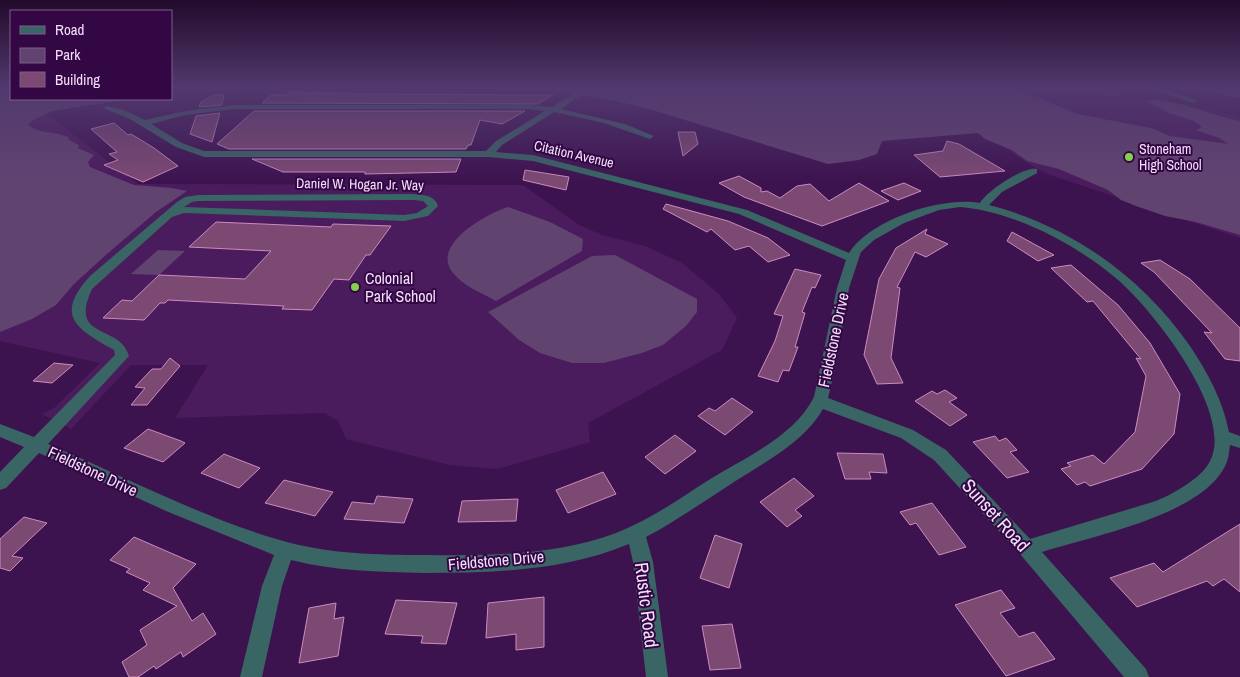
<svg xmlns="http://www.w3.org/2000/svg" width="1240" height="677" viewBox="0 0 1240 677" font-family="'Archivo Narrow',sans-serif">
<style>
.built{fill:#4a1c5d}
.green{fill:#614370}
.building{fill:#7c4972;stroke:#ce8bc1}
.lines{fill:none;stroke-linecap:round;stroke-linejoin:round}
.minor{fill:#396564;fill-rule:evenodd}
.poi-dot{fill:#84cf4d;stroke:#330743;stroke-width:2}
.labels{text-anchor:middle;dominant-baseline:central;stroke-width:4;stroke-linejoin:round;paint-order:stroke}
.far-poi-label{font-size:14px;fill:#f2dffc;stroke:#330743;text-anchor:start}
.far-street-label{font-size:14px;fill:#f2dffc;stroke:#330743}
.poi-label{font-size:16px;fill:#f2dffc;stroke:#330743;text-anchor:start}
.street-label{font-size:16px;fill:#f2dffc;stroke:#330743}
.near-street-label{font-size:19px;fill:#f2dffc;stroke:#330743}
</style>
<rect width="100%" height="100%" fill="#3d134f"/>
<path class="built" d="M960,87H1092L1240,116V238L1050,175L1034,167L983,133Z
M41,110L138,184L523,185L579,225L602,235L645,246L682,263L719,294L737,318L722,350L588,423L590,442L498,469L450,465L346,439L338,421L325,413L175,418L208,365H131L71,429L42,414L54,408L100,363L0,341V115Z"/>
<path class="green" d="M0,87H11V99H132L52,111L33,120L28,125C39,134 55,131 68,137L69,140L79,145L78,148L94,155L88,162L90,167L134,185L172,188L187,191L156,212L107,254L74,284L56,305L32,319L0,332Z
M402,87H1004L1027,93L1077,114L1151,128L1170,136L1229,144L1219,138L1196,130L1202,127L1194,121L1169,113L1147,101C1166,95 1218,118 1240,121V235L1196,222L1165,216L1136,206L1121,200L1108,190L1059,169L1027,161L1012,150L985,139L978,133L882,141L877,154L859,160L828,164L643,107L596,97L554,91Z
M1187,87H1240V98Z
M508,207L550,222L583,239L582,251L496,301C482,293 463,286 453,273C430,245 486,214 508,207Z
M158,250L185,251L159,275L131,274Z
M615,255L697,299V312L686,326L663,345L642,353L604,363H572L540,353L519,340L488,312L592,256Z"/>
<path class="building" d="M289,92L355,93L354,94L553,95L538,104L262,103L271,95H286Z
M214,95H224L222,105L199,107L201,102Z
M254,111H525L502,124L480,120L471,145H468L466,149H229L217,144Z
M220,113L212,142L190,134L196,116Z
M114,123L128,135L131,134L154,148L178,166L143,182L104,165L118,160L109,154L117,152L91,129Z
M678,132H695L698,144L683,156Z
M947,141L959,144L1005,171L940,177L914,155L943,151Z
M252,159H461L456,172L365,174V172H283Z
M525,170L569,177L566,190L523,180Z
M739,176L761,188V192L767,191L780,198L797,186L810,184L829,201L859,183L889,201L822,226L744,197L719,183Z
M904,183L921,191L898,200L881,191Z
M666,204L728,221L768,238L790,255L768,262L749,246L735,250L711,229L707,232L663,209Z
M216,222L331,227L333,224L391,226L370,255H366L349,280L334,279L312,310L282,309L284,306L168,300L165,303H160L144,320L103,318L122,300L132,301L159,275L245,279L271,251L189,247Z
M927,229L925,234L948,244L926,257L915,252L897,287L900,288L891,358L903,383L877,384L864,355L879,279L896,248Z
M1012,232L1054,255L1038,261L1007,241Z
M1160,260L1190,279L1240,328V361L1225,359L1204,332L1212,333L1154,272L1141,263Z
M1071,265L1118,305L1150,343L1180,394L1174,434L1142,469L1090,486L1085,482L1077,485L1061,469L1071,466L1067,463L1093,455L1104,464L1135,432L1146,376L1136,358L1141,359L1093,301L1087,302L1051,268Z
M795,269L821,275L815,288L812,287L802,312L805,313L795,347H798L789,371L783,370L778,382L758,376L775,341L783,316L774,314Z
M170,358L180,366L147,405H131L145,388L135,387L152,369H161Z
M54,363L73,365L52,383L33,381Z
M945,390L957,398L949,402L967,415L950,426L915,401L932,391L937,394Z
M732,398L753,412L725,435L698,416L709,408L715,411Z
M148,429L181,441L185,443L163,462L124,448Z
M675,435L696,451L665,474L645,457Z
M995,436L999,441L1006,438L1017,450L1010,452L1029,472L1007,478L973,442Z
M837,453L883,454L887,473L869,472L871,479H845Z
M224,454L260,468L239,488L201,473Z
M603,472L616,494L568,513L556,490Z
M794,478L814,496L795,510L802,516L787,527L760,502Z
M284,480L308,486L333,492L315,516L265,503Z
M377,496L413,499L404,523L344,519L352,502L374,504Z
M518,499L516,521L458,522L462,501Z
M932,503L966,547L939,555L916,523L910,525L900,512Z
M24,517L47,523L12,556L23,558L10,571L0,568V539Z
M1240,524V592L1224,579L1213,586L1207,581L1137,607L1110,578L1154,563L1163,572Z
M715,535L742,544L729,588L700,578Z
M134,537L196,564L173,588L192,621L203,613L216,634L183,657L181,652L156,669L154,666L138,677H129L122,662L147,645L140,630L177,606L143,590L150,583L126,572L130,569L110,560Z
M1001,590L1015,608L1000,613L1019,637L1034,632L1055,659L1006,676L955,605Z
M544,597V647L516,650V634L486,638L488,603Z
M396,600L457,603L446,644L421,643L423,636L385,634Z
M336,603L334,619L344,617L338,656L299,663L309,608Z
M732,624L741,668L710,670L702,626Z"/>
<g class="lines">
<path class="minor" d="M1147,87H1158L1199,101L1192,103Z
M574,93L581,95L561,109L625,124L654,136L650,139L604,123L554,112L502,145L496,152L533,155L747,210L849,253C870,219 943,196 980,203C987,191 1024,166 1037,169V173L1002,192L989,205C1071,226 1142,277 1190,346C1208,373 1223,401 1229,432L1240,436V448L1230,445C1229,451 1229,458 1226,464C1204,515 1092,536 1042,552L1146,669L1149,677H1124L1020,554L934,460L901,438L823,409C803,444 761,464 728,486C701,503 675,522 646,537L653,562L668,677H646L633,562L629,544C565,571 492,573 423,573C379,572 334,571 291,560L282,586L262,677H240L262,586L274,555L166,511L39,453L6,488L0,490V472L24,447L0,437V424L34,437L115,355L114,350C78,329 53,317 90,276L177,202L185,197L198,195L413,194C423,195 435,195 438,206L428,216L404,221L184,213L172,217L92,289C68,341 120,323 129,356L48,444C124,476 200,517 280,540C327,554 377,555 426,555C488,556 557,555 616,533C649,520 678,500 707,481C744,458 794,437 814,397L837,288L846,260L739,214L533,161L489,157H204L176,147L130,119L103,108L107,106L124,110L145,120L185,111L234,105H528L552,107ZM234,109H528L545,111L496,141L486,151H204L182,143L151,124L185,115ZM413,200L423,201L428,206L417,213L404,215L184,207L192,202L198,201ZM960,207C1013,211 1077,245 1117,279C1152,309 1235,413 1210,461C1202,478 1173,494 1156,501L1030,539L946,450L913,430L828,398L836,364L849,288L861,252L874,240L904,223L939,210Z"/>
</g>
<linearGradient id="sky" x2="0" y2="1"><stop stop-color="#220a2b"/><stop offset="0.48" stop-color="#51396e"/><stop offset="1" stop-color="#51396e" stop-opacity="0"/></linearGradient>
<rect width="1240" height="181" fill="url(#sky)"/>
<g class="poi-dot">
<circle cx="1129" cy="157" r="5"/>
<circle cx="355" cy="287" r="5"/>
</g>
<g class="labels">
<g class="far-poi-label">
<text x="1139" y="149">Stoneham<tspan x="1139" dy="16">High School</tspan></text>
</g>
<g class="far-street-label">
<text transform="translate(574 154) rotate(13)">Citation Avenue</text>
<text transform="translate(360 184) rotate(1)">Daniel W. Hogan Jr. Way</text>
</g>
<g class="poi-label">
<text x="365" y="278">Colonial<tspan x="365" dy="18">Park School</tspan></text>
</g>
<g class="street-label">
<text transform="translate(833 340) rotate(-78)">Fieldstone Drive</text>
<text transform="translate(93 471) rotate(25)">Fieldstone Drive</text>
<text transform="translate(496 560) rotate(-5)">Fieldstone Drive</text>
</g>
<g class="near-street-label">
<text transform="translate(996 515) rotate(48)">Sunset Road</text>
<text transform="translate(647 605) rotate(83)">Rustic Road</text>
</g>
</g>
<rect x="10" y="10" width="162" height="90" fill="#330743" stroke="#7f5d8d"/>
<rect x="20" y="26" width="25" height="8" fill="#396564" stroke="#7f5d8d"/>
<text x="55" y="35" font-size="15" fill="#f2dffc">Road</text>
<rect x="20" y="48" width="25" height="15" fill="#614370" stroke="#7f5d8d"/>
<text x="55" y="60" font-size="15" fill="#f2dffc">Park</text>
<rect x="20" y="72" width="25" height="15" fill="#7c4972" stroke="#7f5d8d"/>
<text x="55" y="85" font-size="15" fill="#f2dffc">Building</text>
</svg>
